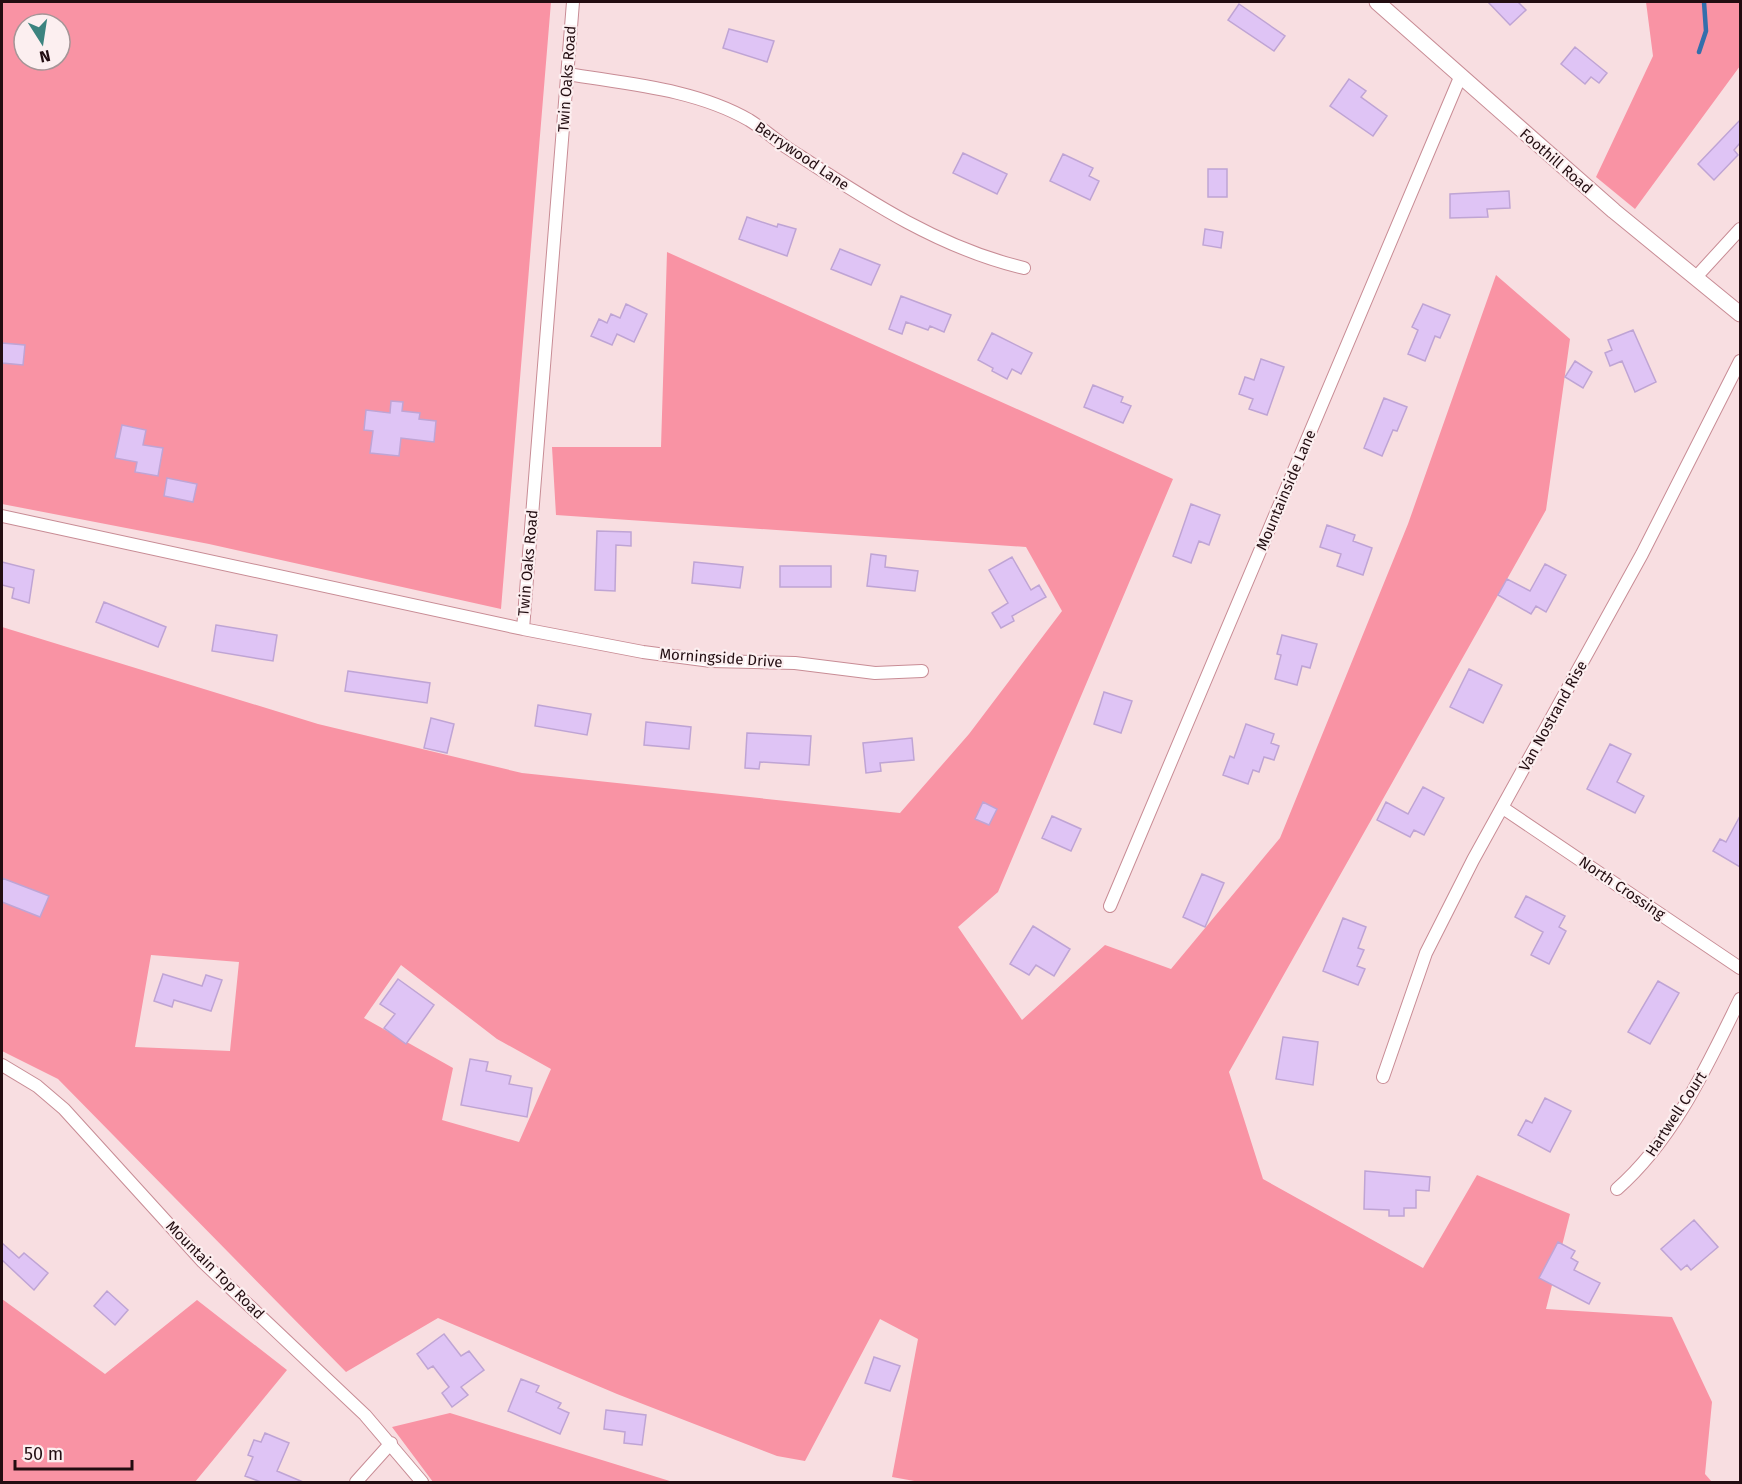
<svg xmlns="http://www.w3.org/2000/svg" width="1742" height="1484" viewBox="0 0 1742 1484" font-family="'Fira Sans',sans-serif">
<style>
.forest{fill:#f993a4;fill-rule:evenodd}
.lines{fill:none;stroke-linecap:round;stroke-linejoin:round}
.stream{stroke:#346fac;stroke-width:4.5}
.building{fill:#dfc4f5;stroke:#bfa4d4;stroke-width:1.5}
.minor-casing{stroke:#c88c95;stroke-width:14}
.tertiary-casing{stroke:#c88c95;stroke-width:17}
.minor{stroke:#fff;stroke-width:12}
.tertiary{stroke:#fff;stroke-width:15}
.labels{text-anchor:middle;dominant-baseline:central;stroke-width:4.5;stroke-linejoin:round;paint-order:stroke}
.street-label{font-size:15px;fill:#220d11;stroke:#fceff0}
</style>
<rect width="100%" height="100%" fill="#f8dee1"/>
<path class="forest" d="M2,2H551L501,609L209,544L2,504ZM24,24H60V60H24Z
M1646,2H1740V66L1635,209L1596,177L1653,56Z
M667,252L1173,479L998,892L958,927L1022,1020L1105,945L1171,969L1280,838L1408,524L1496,275L1570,339L1546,510L1229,1072L1263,1179L1423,1268L1477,1175L1570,1214L1546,1309L1672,1317L1712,1402L1705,1474L1712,1482H920L892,1477L918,1339L880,1319L805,1461L777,1456L617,1394L438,1318L346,1372L58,1079L2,1051V627L318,724L522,773L900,813L969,734L1062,611L1026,547L556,515L552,447H661ZM151,955L239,962L230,1051L135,1047ZM401,965L497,1039L551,1069L519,1142L442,1120L453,1068L364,1018Z
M2,1299L105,1374L197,1300L287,1370L195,1482H2Z
M450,1413L673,1482H433L392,1427Z"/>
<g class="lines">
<path class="stream" d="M1699,52L1706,31L1704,2"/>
</g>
<path class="building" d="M1488,2H1518L1526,10L1510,25Z
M1239,4L1285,36L1274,51L1228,20Z
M729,29L774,41L767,62L723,48Z
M1575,47L1607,73L1599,83L1591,77L1585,84L1561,64Z
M1349,79L1366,91L1361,97L1387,116L1373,136L1330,106Z
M1740,120V143L1734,150L1738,155L1714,180L1698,164Z
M963,153L1007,174L997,194L953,173Z
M1063,154L1093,168L1089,176L1099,181L1090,200L1050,181Z
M1208,169H1227V197H1208Z
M1509,191L1510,208L1487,209L1488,217L1450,218V194Z
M747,217L777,227L778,224L796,229L787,256L739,239Z
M1205,229L1223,232L1221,248L1203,245Z
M840,249L880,265L871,285L831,269Z
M901,296L951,315L944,332L930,326L928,330L906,322L902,334L889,329Z
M626,304L647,314L634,342L617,334L612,345L591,336L599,319L607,323L611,314L620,318Z
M1423,304L1450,315L1440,338L1435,336L1425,361L1408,354L1418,330L1412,327Z
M1633,330L1656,382L1635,392L1622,361L1610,366L1605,353L1612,350L1608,340Z
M992,333L1032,353L1021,374L1012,369L1007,379L992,371L993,368L978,360Z
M2,343L25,345L23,365L2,363Z
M1261,359L1284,367L1267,415L1249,409L1253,399L1239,394L1245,377L1254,380Z
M1575,361L1592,372L1583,388L1565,377Z
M1093,385L1123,397L1121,402L1131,406L1123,423L1084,407Z
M1384,398L1407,407L1397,431L1393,430L1382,456L1364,448Z
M391,401L403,402L402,411L420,413L419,419L436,421L434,442L401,438L399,456L370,453L373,431L364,430L366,410L390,413Z
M122,425L146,430L143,445L163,448L158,476L135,472L137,462L115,458Z
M167,478L197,484L193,502L164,496Z
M1191,504L1220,515L1209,545L1199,541L1191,563L1173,556Z
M1327,525L1355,535L1353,541L1372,548L1363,575L1337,566L1341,554L1320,547Z
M597,531L631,532V546L616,545L615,591L595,590Z
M871,554L886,556L885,567L918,571L915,591L867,586Z
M1012,557L1031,590L1039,585L1046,597L1012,616L1014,621L1001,628L992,613L1008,603L989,570Z
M2,562L34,570L29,603L12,598L14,588L2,585Z
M694,562L743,567L740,588L692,583Z
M1545,564L1566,575L1546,612L1536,606L1531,614L1498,595L1507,579L1530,591Z
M780,566H831V587H780Z
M104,602L166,627L158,647L96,622Z
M216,625L277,635L273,661L212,651Z
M1282,635L1317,644L1310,668L1302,666L1297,685L1275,679L1281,655L1277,654Z
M1469,669L1502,685L1483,723L1450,707Z
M348,671L430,683L427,703L345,691Z
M1104,692L1132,701L1121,733L1094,724Z
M538,705L591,714L587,735L535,726Z
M431,718L454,724L447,753L424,748Z
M646,722L691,727L689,749L644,745Z
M1246,724L1274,734L1271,743L1279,746L1274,760L1264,757L1259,772L1253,770L1248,784L1223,775L1230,756L1234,758Z
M747,733L811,736L809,765L760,762L759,769L745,768Z
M912,738L914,760L880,763L881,771L866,773L863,743Z
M1610,744L1631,754L1617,782L1644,796L1635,813L1587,789Z
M1423,787L1444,798L1424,835L1414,830L1410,837L1377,820L1386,802L1408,814Z
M983,802L997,809L989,825L975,819Z
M1052,816L1081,829L1071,851L1042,838Z
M1740,816V867L1713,851L1720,839L1726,842Z
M1202,874L1224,883L1205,927L1183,917Z
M2,878L49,896L40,917L2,902Z
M1526,896L1565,916L1559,927L1566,931L1549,964L1531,955L1543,932L1515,917Z
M1343,918L1366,927L1358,948L1364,950L1357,966L1365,969L1358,985L1323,971Z
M1033,926L1070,949L1054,976L1036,965L1029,975L1010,964Z
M163,974L202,986L206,975L222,980L211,1011L174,1000L172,1007L154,1001Z
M398,979L434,1005L406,1044L384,1028L395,1014L380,1004Z
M1658,981L1679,993L1650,1044L1628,1032Z
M1283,1037L1318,1042L1313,1085L1276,1079Z
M470,1059L488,1062L486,1071L511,1076L509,1084L532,1088L527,1117L461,1105Z
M1545,1098L1571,1111L1550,1152L1518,1135L1526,1120L1532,1123Z
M1365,1171L1430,1177L1429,1191L1416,1190V1208H1404V1216H1389V1210L1364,1209Z
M1694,1220L1718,1247L1691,1270L1687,1265L1681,1270L1661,1249Z
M1558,1242L1575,1251L1571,1258L1578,1262L1574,1270L1600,1283L1589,1304L1539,1278Z
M2,1243L19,1258L24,1253L48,1273L34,1290L2,1260Z
M107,1291L128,1310L115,1325L94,1306Z
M444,1334L461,1356L469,1351L484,1370L461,1387L468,1395L452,1407L442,1393L449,1387L433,1366L428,1369L417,1354Z
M874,1357L900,1366L890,1391L865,1383Z
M521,1379L539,1386L536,1392L561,1403L558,1408L569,1413L560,1434L508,1411Z
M606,1410L646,1415L642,1445L624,1443L625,1432L604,1429Z
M265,1433L289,1443L277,1471L303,1482H261L245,1476L253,1457L248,1455L254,1440L261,1442Z"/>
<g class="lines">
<g class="minor-casing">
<path id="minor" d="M568,74C628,84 695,89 749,120C762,128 773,138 786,147C861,196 935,247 1024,268
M1697,276L1740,229
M2,516L523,629L643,652L711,661L795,663L875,673L922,671
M523,629L573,2
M1503,808L1740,968
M1110,906L1461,75
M2,1065L37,1086L64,1109L203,1262L365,1415L422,1482
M1383,1077L1426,953L1473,860L1642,554L1740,361
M1617,1189C1674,1139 1707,1066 1740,999
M356,1482L391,1443"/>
</g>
<g class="tertiary-casing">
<path id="tertiary" d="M1377,2L1614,211L1740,314"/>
</g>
<use href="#minor" class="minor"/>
<use href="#tertiary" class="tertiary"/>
</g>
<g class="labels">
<g class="street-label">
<text transform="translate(567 79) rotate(-86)">Twin Oaks Road</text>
<text transform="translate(802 156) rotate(34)">Berrywood Lane</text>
<text transform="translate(1556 161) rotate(41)">Foothill Road</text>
<text transform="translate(1286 490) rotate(-67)">Mountainside Lane</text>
<text transform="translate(528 563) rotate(-85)">Twin Oaks Road</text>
<text transform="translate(721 658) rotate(4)">Morningside Drive</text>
<text transform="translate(1553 716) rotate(-61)">Van Nostrand Rise</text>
<text transform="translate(1622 888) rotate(34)">North Crossing</text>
<text transform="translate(1676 1114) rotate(-57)">Hartwell Court</text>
<text transform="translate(215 1270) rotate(45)">Mountain Top Road</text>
</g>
</g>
<rect width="1742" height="1484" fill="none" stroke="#220d11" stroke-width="6"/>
<g transform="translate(42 42) rotate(168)"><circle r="28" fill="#fceff0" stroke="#a59597" stroke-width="1.5"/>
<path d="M0-4.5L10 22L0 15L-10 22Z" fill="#3c837f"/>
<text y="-9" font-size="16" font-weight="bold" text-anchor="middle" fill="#220d11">N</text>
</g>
<path d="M15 1460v9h117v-9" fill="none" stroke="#220d11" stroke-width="3"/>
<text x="24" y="1460" font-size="18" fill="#220d11" stroke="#fceff0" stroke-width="4.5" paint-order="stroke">50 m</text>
</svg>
